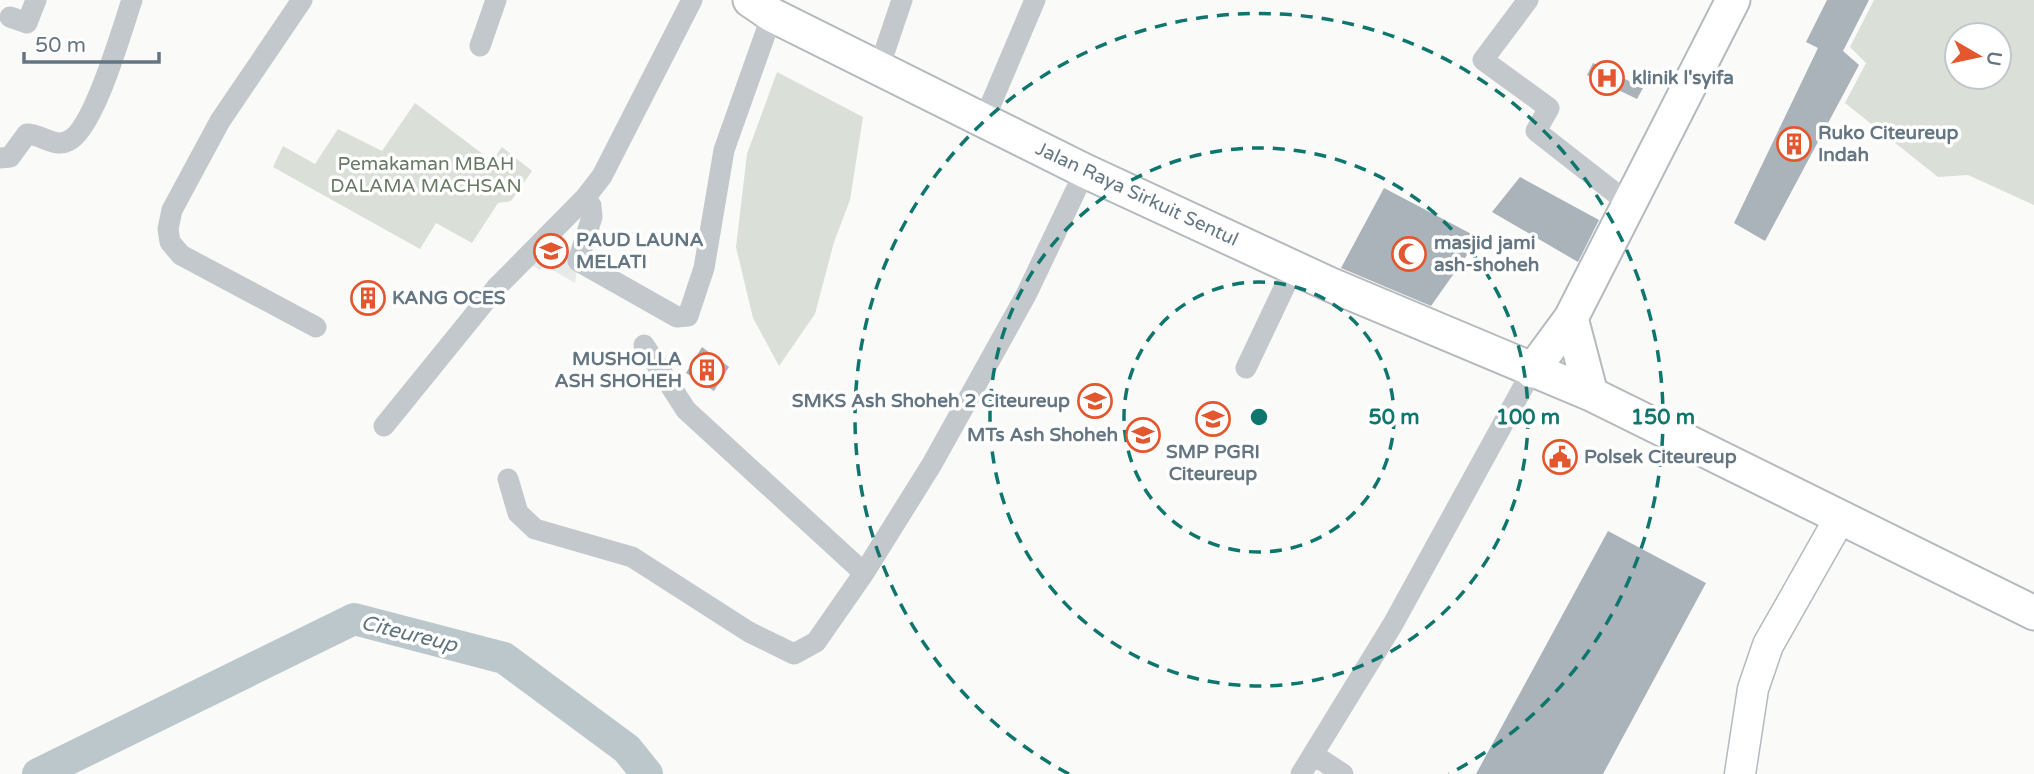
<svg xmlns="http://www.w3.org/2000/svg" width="2034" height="774" viewBox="0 0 2034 774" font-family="'Varela Round',sans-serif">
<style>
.built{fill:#e8e9e9}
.green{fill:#dadfd7;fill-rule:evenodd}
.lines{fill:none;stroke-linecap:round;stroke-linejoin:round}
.river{stroke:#bbc7cb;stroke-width:32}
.building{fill:#aab3b9}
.secondary-casing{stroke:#b3babf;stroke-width:33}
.primary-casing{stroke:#b5babe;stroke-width:37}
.minor{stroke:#c3c8cc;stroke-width:21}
.secondary{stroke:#fff;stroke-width:30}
.primary{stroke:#fff;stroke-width:33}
.ring{fill:none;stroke:#0f766e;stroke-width:3.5;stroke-dasharray:12 9}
.labels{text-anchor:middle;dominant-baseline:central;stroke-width:7;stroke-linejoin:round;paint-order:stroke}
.poi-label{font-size:19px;font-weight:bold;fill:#657683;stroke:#fff;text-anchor:start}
.park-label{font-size:19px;fill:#687a64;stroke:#fff}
.street-label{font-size:19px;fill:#657683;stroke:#fff}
.water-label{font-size:21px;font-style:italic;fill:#60757c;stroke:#fff}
.centre{fill:#0f766e;stroke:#fff;stroke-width:3.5}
.ring-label{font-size:21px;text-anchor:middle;font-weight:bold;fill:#0f766e;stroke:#fff;stroke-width:7;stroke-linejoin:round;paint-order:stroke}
</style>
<rect width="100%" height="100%" fill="#fafaf8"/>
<path class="built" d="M549,239L578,263L575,283L544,265L540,270L528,263Z"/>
<path class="green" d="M1874,0H2034V205L1968,175L1938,177L1845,103L1866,63L1850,47ZM1999,35V77H1957V35Z
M777,72L863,117L850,200L834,242L815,314L779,366L753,318L736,247L747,154Z
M415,103L492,161L502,147L532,171L511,201L498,203L472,243L436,223L420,249L273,167L283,146L315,164L338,129L382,151Z"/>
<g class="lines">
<path class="river" d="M38,774L354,619L504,658L627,749L647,774"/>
</g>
<path class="building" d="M1827,0H1869L1843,51L1859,65L1765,241L1734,223L1818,48L1806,42Z
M1593,63L1643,88L1637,99L1587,75Z
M1520,177L1599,220L1578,262L1492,212Z
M1384,188L1479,238L1431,306L1341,268Z
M364,284L383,293L375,309L354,303Z
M702,347L729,367L714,391L686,373Z
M1608,531L1706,583L1603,774H1476Z"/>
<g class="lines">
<g class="secondary-casing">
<path id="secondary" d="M1740,774L1753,689L1768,645L1840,518"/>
</g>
<g class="primary-casing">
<path id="primary" d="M750,0L772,15L1085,171L1329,284L1591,394L2034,613
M1571,318L1591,394
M1532,371L1571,318L1733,0"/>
</g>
<path class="minor" d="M302,0L220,121L172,210L168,229L170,242L181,255L316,327
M1528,0L1483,60L1549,108L1536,131L1628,203
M10,17L27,23L36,0
M480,46L496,0
M879,68L902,0
M984,120L1035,0
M0,158L10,157L27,134C41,134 54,148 68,141C94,130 122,29 132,0
M580,203L591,206L592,217L578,261L677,317L688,316L704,268L724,150L772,15
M644,345L686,410L864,573
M1246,368L1294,267
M384,426L496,288L585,198L602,176L692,0
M508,479L518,513L535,529L632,557L749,632L794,654L816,642L864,573L932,464L1026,295L1085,171
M1314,755L1343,774
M1301,774L1393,624L1532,371"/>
<use href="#secondary" class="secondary"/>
<use href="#primary" class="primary"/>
</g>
<g class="ring">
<circle cx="1259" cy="417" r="135"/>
<circle cx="1259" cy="417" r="269"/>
<path d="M1069 774A404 404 0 1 1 1449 774"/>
</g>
<defs>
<g id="hospital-ring" transform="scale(1.75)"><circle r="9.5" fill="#fff" stroke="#e4572e" stroke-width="1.5"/><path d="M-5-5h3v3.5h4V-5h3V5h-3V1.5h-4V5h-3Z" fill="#e4572e"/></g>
<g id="building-ring" transform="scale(1.75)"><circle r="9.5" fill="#fff" stroke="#e4572e" stroke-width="1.5"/><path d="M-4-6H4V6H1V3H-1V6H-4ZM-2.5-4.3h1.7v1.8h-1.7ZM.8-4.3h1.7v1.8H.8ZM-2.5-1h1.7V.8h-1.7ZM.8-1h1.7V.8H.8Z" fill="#e4572e"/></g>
<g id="school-ring" transform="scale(1.75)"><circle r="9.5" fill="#fff" stroke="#e4572e" stroke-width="1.5"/><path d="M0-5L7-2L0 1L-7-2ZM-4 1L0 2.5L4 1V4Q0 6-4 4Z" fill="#e4572e"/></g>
<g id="mosque-ring" transform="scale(1.75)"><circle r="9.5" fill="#fff" stroke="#e4572e" stroke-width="1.5"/><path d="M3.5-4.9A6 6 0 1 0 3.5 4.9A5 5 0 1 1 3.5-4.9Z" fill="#e4572e"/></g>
<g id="civic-ring" transform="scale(1.75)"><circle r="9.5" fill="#fff" stroke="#e4572e" stroke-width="1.5"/><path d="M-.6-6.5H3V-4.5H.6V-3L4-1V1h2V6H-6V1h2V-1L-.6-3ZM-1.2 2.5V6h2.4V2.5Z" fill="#e4572e"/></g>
</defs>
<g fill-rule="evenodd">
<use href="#hospital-ring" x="1607" y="78"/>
<use href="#building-ring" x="1794" y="144"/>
<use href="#school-ring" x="551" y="251"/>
<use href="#mosque-ring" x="1409" y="254"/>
<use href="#building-ring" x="368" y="298"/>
<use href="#building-ring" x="707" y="370"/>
<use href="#school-ring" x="1095" y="401"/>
<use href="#school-ring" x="1213" y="419"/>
<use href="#school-ring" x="1143" y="435"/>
<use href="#civic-ring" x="1560" y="457"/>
</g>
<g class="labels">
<g class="poi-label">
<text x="1632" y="78">klinik l'syifa</text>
<text x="1818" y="133">Ruko Citeureup<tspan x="1818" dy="22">Indah</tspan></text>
<text x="576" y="240">PAUD LAUNA<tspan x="576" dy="22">MELATI</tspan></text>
<text x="1434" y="243">masjid jami<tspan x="1434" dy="22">ash-shoheh</tspan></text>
<text x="392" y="298">KANG OCES</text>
<text x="682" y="359" text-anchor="end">MUSHOLLA<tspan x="682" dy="22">ASH SHOHEH</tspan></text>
<text x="1070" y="401" text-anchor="end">SMKS Ash Shoheh 2 Citeureup</text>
<text x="1118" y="435" text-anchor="end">MTs Ash Shoheh</text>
<text x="1213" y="452" text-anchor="middle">SMP PGRI<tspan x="1213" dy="22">Citeureup</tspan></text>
<text x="1584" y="457">Polsek Citeureup</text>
</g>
<g class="park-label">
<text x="426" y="164">Pemakaman MBAH<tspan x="426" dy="22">DALAMA MACHSAN</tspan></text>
</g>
<g class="street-label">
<text transform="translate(1137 194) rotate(25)">Jalan Raya Sirkuit Sentul</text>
</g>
<g class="water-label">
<text transform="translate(409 634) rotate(14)">Citeureup</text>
</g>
</g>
<circle cx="1259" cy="417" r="10" class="centre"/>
<g class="ring-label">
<text x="1394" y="424">50 m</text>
<text x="1528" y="424">100 m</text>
<text x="1663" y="424">150 m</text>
</g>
<g transform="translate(1978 56) rotate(99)"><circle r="33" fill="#ffffff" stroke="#c1c8cd" stroke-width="2"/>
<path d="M0-5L12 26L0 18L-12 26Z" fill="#e4572e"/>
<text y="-10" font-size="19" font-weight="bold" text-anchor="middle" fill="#657683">U</text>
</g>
<path d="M24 52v10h135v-10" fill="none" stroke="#657683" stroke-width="3.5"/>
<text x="35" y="52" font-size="21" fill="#657683" stroke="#ffffff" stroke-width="5" paint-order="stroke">50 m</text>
</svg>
